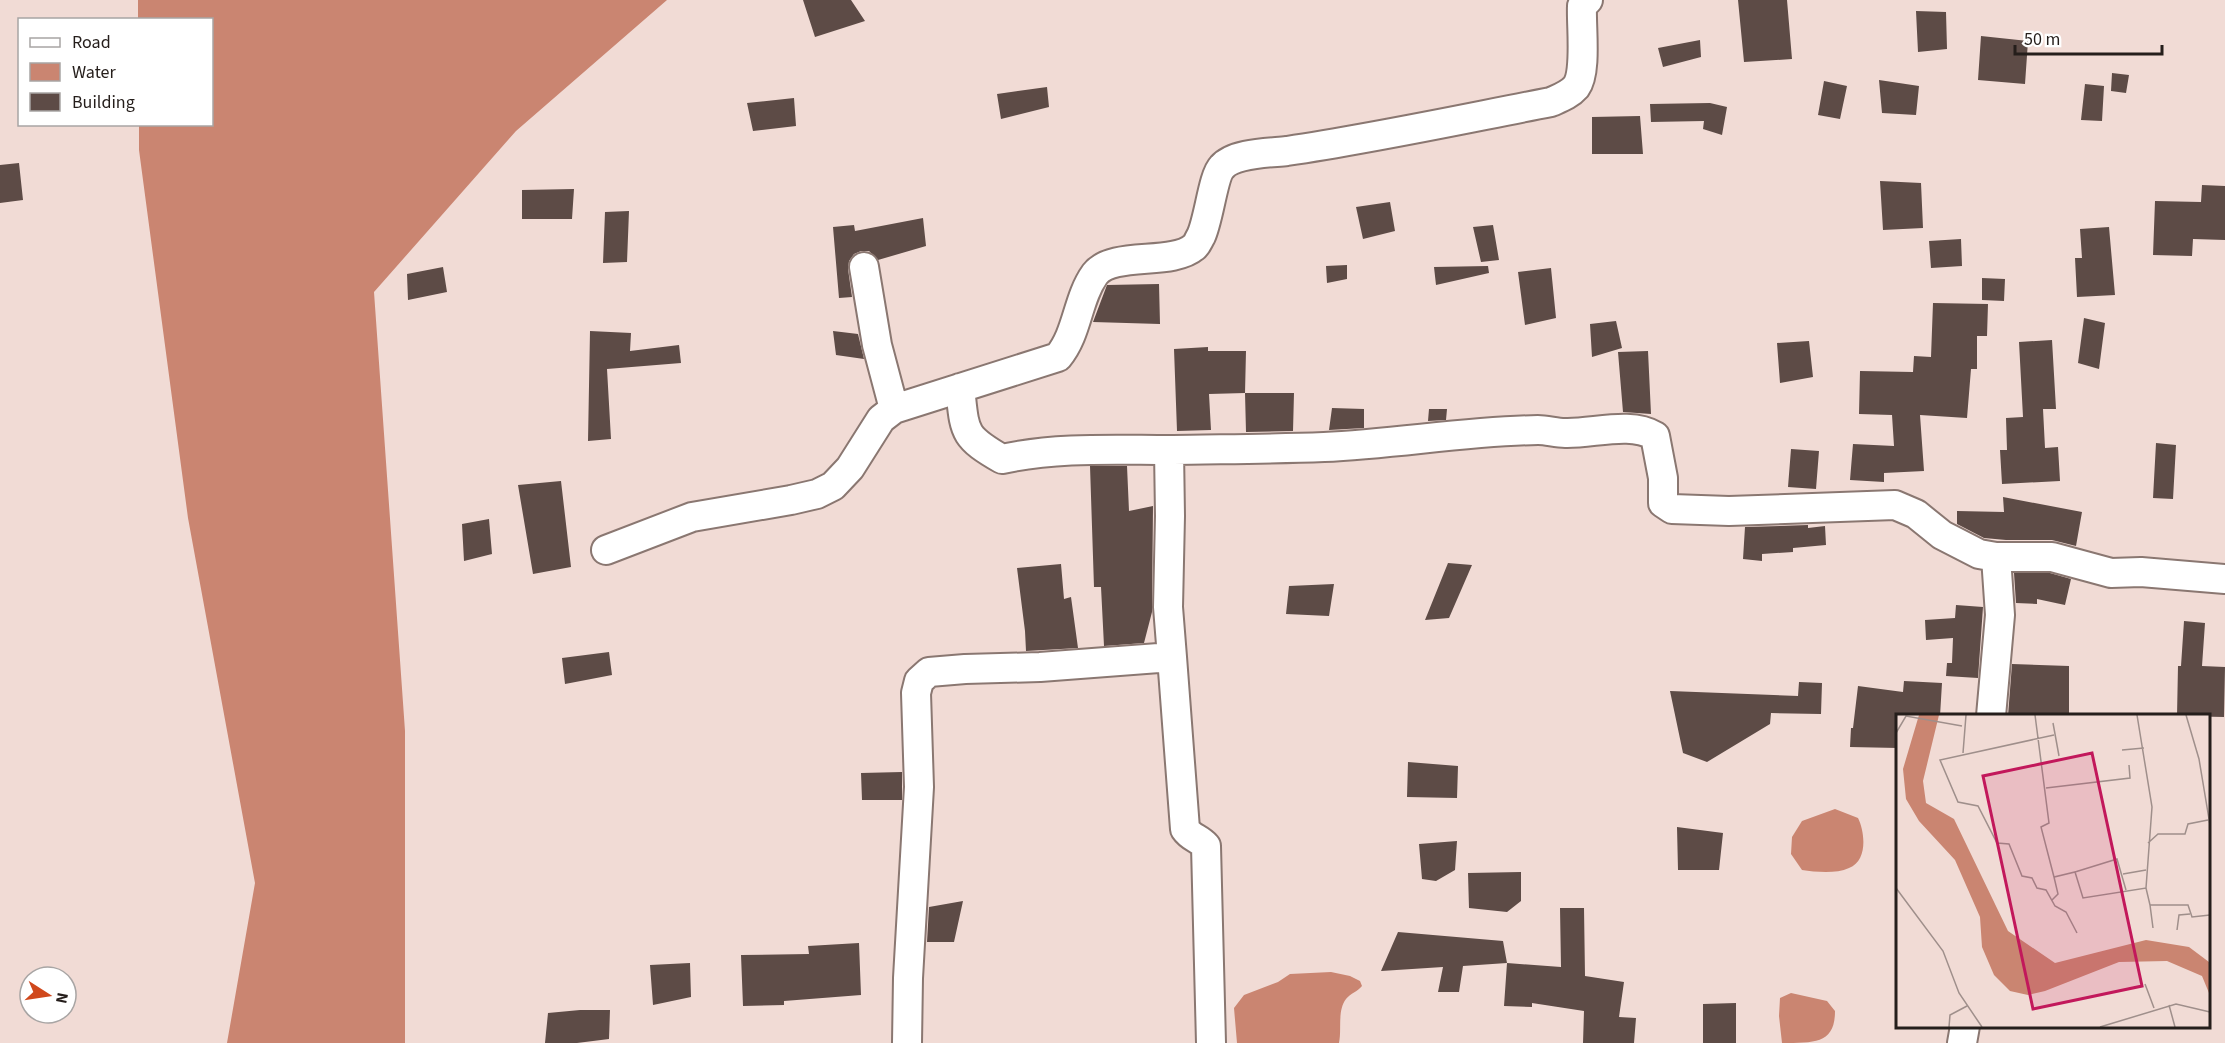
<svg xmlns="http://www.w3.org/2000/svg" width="2225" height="1043" viewBox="0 0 2225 1043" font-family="'Source Sans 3',sans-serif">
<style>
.water{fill:#ca8571}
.building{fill:#5d4b46}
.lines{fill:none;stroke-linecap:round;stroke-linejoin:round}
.minor-casing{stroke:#8a7771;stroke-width:32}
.minor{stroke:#fff;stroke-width:28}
.inset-road{fill:none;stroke:#9f8f8b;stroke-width:1.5}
.view{fill:#c2185b;fill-opacity:0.15;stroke:#c2185b;stroke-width:3}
.inset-edge{fill:none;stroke:#251e1b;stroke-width:3}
</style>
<rect width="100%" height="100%" fill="#f1dbd5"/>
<path class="water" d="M138,0H667L516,131L374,292L405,731V1043H227L255,883L188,518L139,150V125L212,124V20L138,19Z
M1835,809L1858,818C1865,832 1868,861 1849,868C1836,874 1816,872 1802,870L1791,854L1792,837L1802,821Z
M1331,972L1350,976L1360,981L1362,986C1357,992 1351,993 1346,999C1337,1011 1342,1029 1339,1043H1237L1234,1008L1244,995L1278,982L1290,974Z
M1791,993L1827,1001L1835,1011C1835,1043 1816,1043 1782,1043L1779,1016L1780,998Z"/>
<path class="building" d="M803,0H851L865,21L815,37Z
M1738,0H1787L1792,59L1744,62Z
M1916,11L1946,12L1947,49L1918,52Z
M1981,36L2028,41L2025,84L1978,80Z
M1700,40L1701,57L1663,67L1658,48Z
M2112,73L2129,75L2126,93L2111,91Z
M1879,80L1919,86L1916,115L1882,113Z
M1824,81L1847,86L1840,119L1818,115Z
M2085,84L2104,86L2102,121L2081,120Z
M1047,87L1049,107L1001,119L997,94Z
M794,98L796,126L753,131L747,103Z
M1710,103L1727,107L1722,135L1703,129L1704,121L1651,122L1650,104Z
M1640,116L1643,154H1592V117Z
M19,163L23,200L0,203V165Z
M1880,181L1921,183L1923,228L1883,230Z
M2202,185L2225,186V240L2193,239L2192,256L2153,255L2155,201L2201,202Z
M574,189L572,219H522V190Z
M1390,202L1395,231L1363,239L1356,207Z
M629,211L627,262L603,263L605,212Z
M923,218L926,246L878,260L869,251H861L854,254L849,261L848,269L852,297L839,298L833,227L854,225L855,231Z
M1493,225L1499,260L1481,262L1473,227Z
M2109,227L2115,295L2077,297L2075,258H2082L2080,229Z
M1961,239L1962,266L1931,268L1929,241Z
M1347,265V279L1327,283L1326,266Z
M1488,266L1489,273L1436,285L1434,267Z
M443,267L447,292L408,300L407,274Z
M1551,268L1556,318L1525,325L1518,272Z
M1982,278L2005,279L2004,301L1982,300Z
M1159,284L1160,324L1093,322L1107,285Z
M1933,303L1988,304L1987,336H1977V369H1971L1967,418L1920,415L1924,471L1884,473V482L1850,480L1853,444L1894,446L1892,415L1859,414L1860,371L1913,372L1914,356L1931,357Z
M2084,318L2105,323L2099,369L2078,363Z
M1616,321L1622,348L1592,357L1590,324Z
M590,331L631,333L630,351L679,345L681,363L607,369L611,439L588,441Z
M833,331L858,334L864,359L836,355Z
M2052,340L2056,409H2043L2045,448L2058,447L2060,481L2002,484L2000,450H2007L2006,418L2023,417L2019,342Z
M1809,341L1813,377L1780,383L1777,343Z
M1208,347V351H1246L1245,393L1209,394L1211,430L1177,431L1174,349Z
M1648,351L1651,414L1623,412L1618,352Z
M1245,393H1294L1293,431L1246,432Z
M1332,408L1364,409V428L1329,430Z
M1429,409H1447L1446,420L1428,421Z
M2156,443L2176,445L2173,499L2153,498Z
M1791,449L1819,451L1816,489L1788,487Z
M1090,466H1127L1129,511L1153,506L1152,612L1144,643L1104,646L1101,587H1094Z
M561,481L571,567L533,574L518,485Z
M2003,497L2082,512L2076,546L2052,540H2006L1984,538L1957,524V511L2004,512Z
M489,519L492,554L464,561L462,524Z
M1808,525V528L1825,526L1826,545L1793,548V552L1762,554V561L1743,559L1745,527Z
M1448,563L1472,565L1449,618L1425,620Z
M1061,564L1064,599L1071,597L1078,648L1026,651L1025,631L1017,568Z
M2014,573H2050L2071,579L2065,605L2037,599V604L2016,603Z
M1334,584L1329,616L1286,614L1289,586Z
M1956,605L1983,607L1978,678L1946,676L1947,663H1952L1953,638L1926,640L1925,620L1955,618Z
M2184,621L2205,623L2202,666L2225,667L2224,717L2177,716L2178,666H2181Z
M609,652L612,675L565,684L562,658Z
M2012,664L2069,666V716H2008Z
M1904,681L1942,683L1940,716H1898V748L1850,747L1851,728H1853L1858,686L1903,692Z
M1799,682L1822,683L1821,714L1771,713L1770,724L1707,762L1683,753L1670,691L1798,696Z
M1408,762L1458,766L1457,798L1407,797Z
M902,772V800H862L861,773Z
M1677,827L1723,833L1719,870H1678Z
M1457,841L1455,870L1436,881L1422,879L1419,844Z
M1521,872V901L1507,912L1469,908L1468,873Z
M963,901L954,942H927L929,907Z
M1560,908H1584L1585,976L1624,982L1619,1017L1636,1018L1634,1043H1583L1584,1011L1532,1003V1007L1504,1006L1507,963L1561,967Z
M1398,932L1503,941L1507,963L1463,966L1459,992H1438L1443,967L1381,971Z
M859,943L861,995L784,1001V1005L743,1006L741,955L809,954L808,946Z
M690,963L691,997L653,1005L650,965Z
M1736,1003V1043H1703V1004Z
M580,1010H610L609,1039L577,1043H545L548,1013Z"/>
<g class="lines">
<g class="minor-casing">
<path id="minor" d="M864,267L877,345L894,409
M960,388C965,432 962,436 1002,459C1057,447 1113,450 1169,450
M606,550L692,517L791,500L817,494L833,486L850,468L881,419L894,409L1058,357C1078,333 1077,299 1095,274C1113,251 1172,266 1194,247C1197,245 1199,239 1201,236C1209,219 1213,176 1222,167C1234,153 1269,153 1287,151C1375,138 1463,119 1551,102C1560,98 1569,95 1576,87C1587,72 1581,26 1582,6L1588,0
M1172,657L1185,829C1191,838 1199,838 1206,846L1211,1043
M1991,716L2000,615L1996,557
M907,1043L908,978L919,787L916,693L919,681L929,672L965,669L1040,667L1172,657L1168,607L1170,516L1169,450C1221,449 1272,449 1324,447C1396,444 1466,431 1538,430C1547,430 1556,433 1565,433C1593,434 1630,421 1655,436L1663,478V503L1672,509L1729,511L1895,505L1916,514L1942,535L1979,554L1996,557H2052L2111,573L2141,572L2225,579
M1962,1043L1965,1026"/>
</g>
<use href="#minor" class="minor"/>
</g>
<g transform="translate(1896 714)">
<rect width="314" height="314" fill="#f1dbd5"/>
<path d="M23,1H43L27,67L30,89L58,105L112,217L159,249L250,226L293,233L313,248V279L306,262L271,247L223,248L149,277L132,281L114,277L98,261L86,233L84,203L59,146L23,107L10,85L7,55Z" fill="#ca8571"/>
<path class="inset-road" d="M139,1L153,109L145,113L158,163L179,158L187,184L250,174L254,191H292L296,203L314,201M241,1L256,93L250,174M290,1L303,45L314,111M157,9L163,42M0,19L10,2L66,12M158,21L44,46L62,88L82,92L101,129L113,130L126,162L136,164L141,174L150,176L159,192L170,198L181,219M226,36L248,34M67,39L70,1M150,74L234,64L233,51M252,129L262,120H289L292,110L312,106M179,158L221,145L230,176M227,160L250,156M0,174L47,237L63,279L86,313M156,186L162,180L158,163M254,191L257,214M281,216L283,201L294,200M249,270L258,294M273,291L279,313M53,313L54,301L71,292M204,313L280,290L314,298"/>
<path class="view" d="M196,39L246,272L137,295L87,62Z"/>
<rect width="314" height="314" class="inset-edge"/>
</g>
<rect x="18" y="18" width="195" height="108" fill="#ffffff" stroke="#a8a5a4" stroke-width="1.5"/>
<rect x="30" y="38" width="30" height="9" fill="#ffffff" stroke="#a8a5a4" stroke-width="1.5"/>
<text x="72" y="48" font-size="18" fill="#251e1b">Road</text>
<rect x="30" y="63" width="30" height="18" fill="#ca8571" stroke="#a8a5a4" stroke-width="1.5"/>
<text x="72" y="78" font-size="18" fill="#251e1b">Water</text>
<rect x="30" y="93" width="30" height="18" fill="#5d4b46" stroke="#a8a5a4" stroke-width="1.5"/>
<text x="72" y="108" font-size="18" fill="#251e1b">Building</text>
<g transform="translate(48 995) rotate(102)"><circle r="28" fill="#ffffff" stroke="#a8a5a4" stroke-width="1.5"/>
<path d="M0-4.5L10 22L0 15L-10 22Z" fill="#d0481c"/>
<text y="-9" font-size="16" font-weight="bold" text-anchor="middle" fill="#251e1b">N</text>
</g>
<path d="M2015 45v9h147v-9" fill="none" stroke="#251e1b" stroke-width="3"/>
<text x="2024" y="45" font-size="18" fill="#251e1b" stroke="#ffffff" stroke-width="4.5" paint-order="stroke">50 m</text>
</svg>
